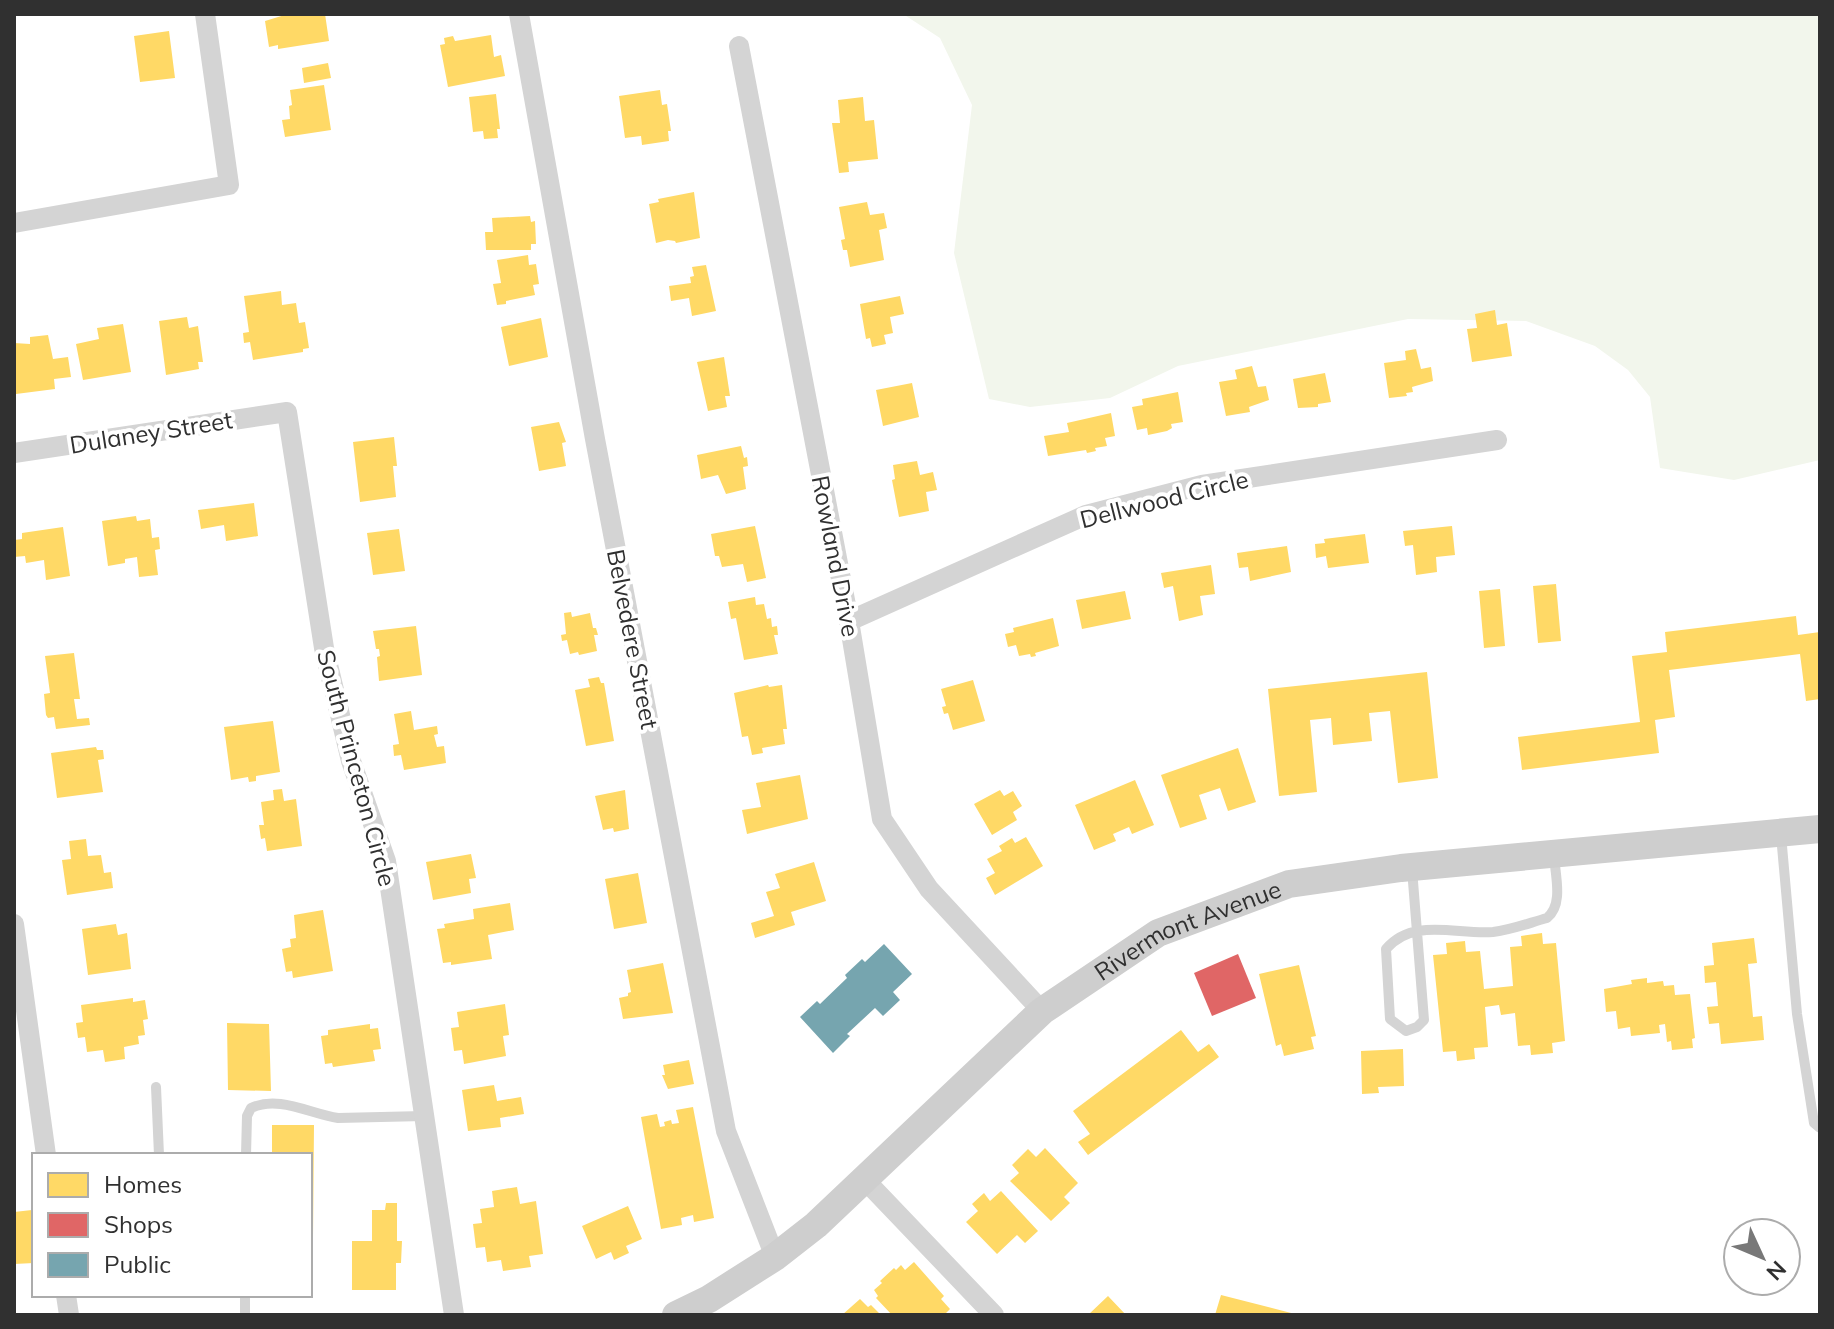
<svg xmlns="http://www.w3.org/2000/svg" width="1834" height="1329" viewBox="0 0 1834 1329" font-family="Mulish,sans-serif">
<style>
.green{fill:#f2f6ec}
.homes{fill:#ffd966}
.shops{fill:#e06666}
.public{fill:#76a5af}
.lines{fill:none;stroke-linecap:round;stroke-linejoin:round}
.service{stroke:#d4d4d4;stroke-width:10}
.minor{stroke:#d4d4d4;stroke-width:20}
.secondary{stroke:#cecece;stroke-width:28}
.labels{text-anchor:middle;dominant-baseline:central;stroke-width:8;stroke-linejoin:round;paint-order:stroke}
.street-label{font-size:24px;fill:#303030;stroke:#fff}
</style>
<rect width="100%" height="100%" fill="#fff"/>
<path class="green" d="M903,14H1820V460L1734,480L1660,468L1650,397L1628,370L1595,346L1526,321L1408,319L1178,366L1110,398L1030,407L989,399L954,253L972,105L940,38Z"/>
<path class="homes" d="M288,14H325L329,41L278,49V45L269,47L265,21Z
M169,31L175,78L140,82L134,36Z
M491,35L494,57L501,55L505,76L448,87L440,45L445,44L444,38L453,36L455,41Z
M328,63L331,78L304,83L302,68Z
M324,85L331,130L285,137L282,120L290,119L289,106L292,105L290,90Z
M660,90L662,105L667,104L671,131H668L669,141L642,145L641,136L625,138L619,96Z
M496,94L500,129H497L498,138L484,139L483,131L473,132L469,97Z
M863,97L865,121L874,120L878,159L848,162L849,172L839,173L832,123H840L838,100Z
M694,192L700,238L676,243L675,241L668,240L656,243L649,204L659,202L658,199Z
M867,202L870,215L884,213L887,228L879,230L884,260L850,267L847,250H843L841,240L845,239L839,207Z
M530,216L531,222L535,221L536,244H531V250H486L485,232H493L492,218Z
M528,255L529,265L536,264L539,284L533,285L535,295L506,301V304L497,305L493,284L501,283L497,260Z
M706,265L716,311L692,316L689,298L671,301L669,286L691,283L690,277L694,276L692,267Z
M281,291L282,305L296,303L299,323L305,322L309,348L303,349V352L253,360L250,342L244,343L243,333L249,332L244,296Z
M900,296L904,314L890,317L893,333L884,335L886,344L872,347L870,338L866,339L860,304Z
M1495,310L1497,325L1507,323L1512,356L1472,362L1467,329L1477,328L1475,314Z
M187,317L189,328L198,326L203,362H198L199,369L166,375L159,321Z
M541,318L548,357L509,366L501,327Z
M123,324L131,372L83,380L76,344L99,339L97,328Z
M48,335L53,359L68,357L71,377L54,379L55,389L16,394L14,343L30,344V337Z
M1416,349L1421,369L1431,367L1433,381L1412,387L1413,392L1406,393L1407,396L1389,398L1384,363L1406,360L1405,351Z
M724,357L730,396H725L727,407L708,411L697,362Z
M1252,366L1258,387L1266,386L1269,400L1249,407L1250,412L1226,416L1219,382L1237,379L1235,370Z
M1325,373L1331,402L1318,404V407L1298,408L1293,379Z
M912,383L919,417L883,426L876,390Z
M1178,392L1183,422L1171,424L1172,428L1167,431L1148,435L1147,428L1137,430L1132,407L1143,405L1142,399Z
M1111,413L1115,436L1105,438L1107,446L1095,448L1096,451L1087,453L1086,450L1048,456L1044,436L1069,432L1067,423Z
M559,422L566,442L562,443L566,466L539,471L531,427Z
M394,437L397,466H393L396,497L360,502L353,442Z
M741,446L744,458L747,457L748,466L743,467L746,489L726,494L718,475L701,479L697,455Z
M917,461L920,475L933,472L937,490L926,492L929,511L899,517L892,480L895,479L893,465Z
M254,503L258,536L226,541L224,525L201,529L198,510Z
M136,516L137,521L150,519L152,538L159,537L160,549L155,550L158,575L139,577L137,557L125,559V563L108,566L102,521Z
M755,526L766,578L747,582L743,564L722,567L719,556H715L711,534Z
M1452,526L1455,555L1436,557L1437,572L1416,575L1413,545L1405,546L1403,531Z
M63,527L70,576L46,580L44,560L26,563L25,556L14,557V540L22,539V533Z
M399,529L405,571L373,575L367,533Z
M1365,534L1369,563L1328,568L1326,556L1316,558L1315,544L1325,543L1324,539Z
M1287,546L1291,572L1250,581L1248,567L1239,568L1237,553Z
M1211,565L1215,594L1200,596L1203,615L1179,621L1173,586L1164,588L1161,573Z
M1556,584L1561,641L1538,643L1533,586Z
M1500,589L1505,646L1484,648L1479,591Z
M1125,591L1131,619L1082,629L1076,600Z
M755,597L756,605L764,604L767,619L771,618L772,627L777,626L778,635H774L778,654L744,660L736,618L731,619L728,602Z
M571,612L572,617L590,613L593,628H596L598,635H594L597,651L579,655L578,652L570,654L567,640L562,641L561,635L566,634L564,613Z
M1796,616L1798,635L1820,632V699L1806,701L1800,654L1669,670L1675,717L1655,720L1659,753L1522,770L1518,737L1640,722L1632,656L1667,652L1665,632Z
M1053,618L1059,646L1035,653L1036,656L1031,657L1030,654L1019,656L1016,645L1008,647L1005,634L1014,632L1013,628Z
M416,626L422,675L379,681L377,657L380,656L379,649H376L373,631Z
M74,653L80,699H74L77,719L89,718L90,725L56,729L54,717L48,718L46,715L44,694L50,693L45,656Z
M1427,672L1438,778L1398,783L1390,711L1369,713L1372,741L1333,745L1331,718L1310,720L1317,792L1279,796L1268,689Z
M599,677L601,683H604L614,741L586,746L575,690L590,687L588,679Z
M973,680L985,721L953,730L948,713L944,714L942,707L946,706L941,689Z
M768,685L769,687L782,685L787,729H783L785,744L762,748L763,753L752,755L748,736L742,737L734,693Z
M411,711L414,730L437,726L438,734L434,735L437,747L444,746L446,763L404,770L401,755L394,756L393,745L399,744L394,714Z
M273,721L280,772L256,776V781L249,782L248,777L231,780L224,727Z
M96,747L97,750H103L104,759L98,760L103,792L57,798L51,753Z
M1238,748L1256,802L1228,811L1220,788L1199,795L1207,819L1180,828L1161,775Z
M800,775L808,819L747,834L742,810L761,807L756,783Z
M1135,780L1154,825L1132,834L1129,827L1113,834L1116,841L1094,850L1075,805Z
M282,789L284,801L296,799L302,846L267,851L265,838L261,839L259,825H264L261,802L274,800L273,790Z
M625,790L629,829L614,832L613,828L603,830L595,796Z
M1000,790L1004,796L1013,791L1022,806L1013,812L1017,820L992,835L974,804Z
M1026,837L1043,866L995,895L986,878L995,873L987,859L1002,851L999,846L1012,838L1015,843Z
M86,839L88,856L101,855L104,873L111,872L113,888L67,895L62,860L71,859L69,841Z
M471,854L476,878L469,879L471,893L433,900L426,862Z
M814,862L826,901L791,912L795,925L755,938L751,923L774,916L766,892L780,888L775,874Z
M638,873L647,923L614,929L605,879Z
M510,903L514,930L488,935L492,959L451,965V962L443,963L437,929L445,928L444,924L474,919L473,909Z
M323,910L333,971L293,978L292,971L286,972L282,949L291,947L290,939L296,938L294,915Z
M116,924L118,935L127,933L131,969L88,975L82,929Z
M1542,933L1543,944L1556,943L1565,1041L1552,1043L1553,1053L1531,1055L1530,1045L1518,1046L1515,1013L1501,1015L1499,1005L1485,1007L1488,1047L1474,1048L1475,1059L1457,1061L1456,1051L1443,1052L1433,955L1447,954L1446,943L1465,941L1466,952L1480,951L1484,989L1513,986L1510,947L1522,946L1521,936Z
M1754,938L1757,963L1748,964L1753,1017L1762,1016L1764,1040L1721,1044L1719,1023L1709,1024L1707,1007L1718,1006L1716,982L1705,983L1704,966L1714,965L1712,943Z
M663,963L673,1013L623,1019L619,998L628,996V993L631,992L627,970Z
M1299,965L1316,1036L1311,1037L1314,1049L1284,1056L1281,1044L1276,1046L1259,974Z
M1647,978V983L1663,981L1664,986L1674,985L1675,995L1690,994L1695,1038L1692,1039L1693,1048L1672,1050L1671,1041L1667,1042L1665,1024L1659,1025L1660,1033L1631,1036L1630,1027L1618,1029L1616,1011L1606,1012L1604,989L1632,984L1631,980Z
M133,998V1002L145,1000L148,1019L143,1020L145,1035L138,1036L139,1044L124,1047L125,1059L105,1062L103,1050L87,1052L85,1037L78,1038L76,1023L83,1022L81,1005Z
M505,1004L509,1035L503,1036L506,1056L464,1064L462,1050L454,1051L451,1028L459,1027L457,1012Z
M227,1023L269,1024L271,1091L228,1090Z
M370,1024V1029L378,1028L381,1049L373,1050L375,1061L333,1067L332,1063L325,1064L321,1036L328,1035V1030Z
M1181,1030L1198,1052L1209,1044L1219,1057L1088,1155L1078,1142L1090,1134L1073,1111Z
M1403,1049L1404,1086L1378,1087L1379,1093L1362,1094L1361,1051Z
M689,1060L694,1084L668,1089L662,1075H665L663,1065Z
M494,1085L497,1101L521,1097L524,1114L500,1118L501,1127L468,1131L462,1090Z
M693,1107L714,1218L694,1222L693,1215L681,1218L682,1225L661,1229L641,1117L657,1114L660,1127L665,1126L664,1122L671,1120L672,1124L679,1123L676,1110Z
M272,1125H314L313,1237H310V1155H272Z
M1045,1148L1078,1183L1064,1197L1070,1203L1051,1221L1010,1181L1019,1173L1012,1165L1028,1149L1036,1157Z
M517,1187L520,1204L536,1201L543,1254L529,1256L531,1267L503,1271L501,1260L487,1262L485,1247L476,1248L473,1224L482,1223L480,1209L494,1207L492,1191Z
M1001,1191L1038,1231L1025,1243L1017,1235L997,1254L966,1222L978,1211L972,1204L984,1193L990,1201Z
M386,1203H397V1241H402L401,1263H396V1290H352V1241H372V1210H385Z
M628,1206L642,1239L626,1246L629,1253L614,1260L611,1252L596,1259L582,1226Z
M32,1210L34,1263L14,1264V1212Z
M914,1262L944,1296L941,1299L950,1309L944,1315H892L876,1298L878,1296L874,1290L882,1283L880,1281L894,1268L896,1270L901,1265L905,1270Z
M1221,1295L1295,1314V1315H1215Z
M1108,1296L1126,1315H1088Z
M860,1299L868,1307L871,1305L881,1315H842Z"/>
<path class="shops" d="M1238,954L1256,998L1212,1016L1194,973Z"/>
<path class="public" d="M884,944L912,974L893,992L900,1000L883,1016L875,1008L847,1034L850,1036L833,1053L800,1017L817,1001L820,1004L847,978L845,975L862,959L865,962Z"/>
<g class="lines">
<path class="service" d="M1781,835L1797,1014L1814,1123L1820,1128
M1412,869L1424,1020L1417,1027L1406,1031L1390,1019L1386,949C1413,917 1457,935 1493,932C1511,930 1529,923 1547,918C1564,904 1555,875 1554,855
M156,1087L159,1155
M246,1155L247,1116L251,1108C279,1095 310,1114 338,1118L424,1116
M245,1315V1295"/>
<path class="minor" d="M519,14L595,439L726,1131L775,1257
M739,46L849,621L882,819L929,889L1042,1011
M14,223L229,185L205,14
M14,453L287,412L324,648L351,761L386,861L454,1315
M849,621L1086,515L1202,485L1497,440
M14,924L46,1155
M865,1180L994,1315
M66,1295L69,1315"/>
<path class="secondary" id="s1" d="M676,1315L709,1299L775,1257L816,1225L1042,1011L1158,933L1289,884L1401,868L1820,829"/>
</g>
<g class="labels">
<g class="street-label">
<text transform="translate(151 432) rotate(-9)">Dulaney Street</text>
<text transform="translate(1164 499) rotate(-14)">Dellwood Circle</text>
<text transform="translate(836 556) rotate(79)">Rowland Drive</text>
<text transform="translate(633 639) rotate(79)">Belvedere Street</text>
<text transform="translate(357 768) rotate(75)">South Princeton Circle</text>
<text stroke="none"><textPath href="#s1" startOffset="646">Rivermont Avenue</textPath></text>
</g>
</g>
<rect width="1834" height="1329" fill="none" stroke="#303030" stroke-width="32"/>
<rect x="32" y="1153" width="280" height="144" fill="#ffffff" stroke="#acacac" stroke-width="2"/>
<rect x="48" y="1173" width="40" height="24" fill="#ffd966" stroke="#acacac" stroke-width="2"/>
<text x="104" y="1193" font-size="24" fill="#303030">Homes</text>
<rect x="48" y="1213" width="40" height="24" fill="#e06666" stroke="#acacac" stroke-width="2"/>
<text x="104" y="1233" font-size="24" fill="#303030">Shops</text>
<rect x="48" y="1253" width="40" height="24" fill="#76a5af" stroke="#acacac" stroke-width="2"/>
<text x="104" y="1273" font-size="24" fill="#303030">Public</text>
<g transform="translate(1762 1257) rotate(134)"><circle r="38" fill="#ffffff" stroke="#acacac" stroke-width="2"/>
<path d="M0-6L14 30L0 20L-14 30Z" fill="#787878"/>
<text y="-12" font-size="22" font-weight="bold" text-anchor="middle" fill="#303030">N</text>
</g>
</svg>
